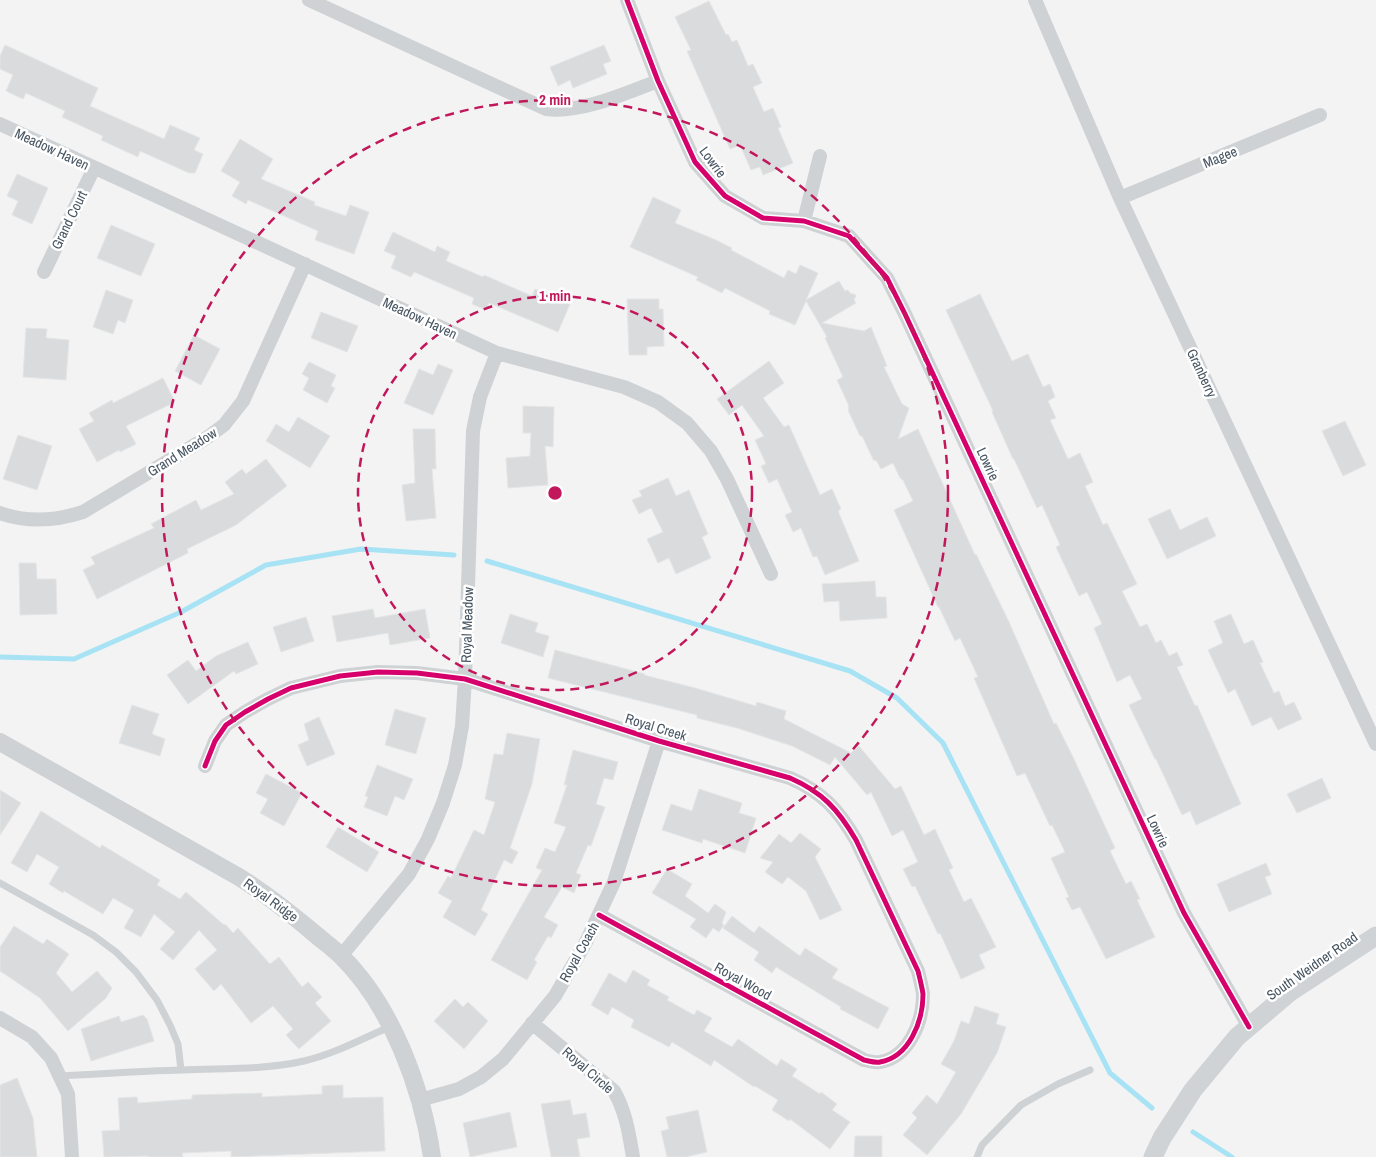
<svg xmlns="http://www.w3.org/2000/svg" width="1376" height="1157" viewBox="0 0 1376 1157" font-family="'Archivo Narrow',sans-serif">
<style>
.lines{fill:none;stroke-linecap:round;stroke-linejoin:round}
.stream{stroke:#a7e3f4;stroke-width:5}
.building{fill:#dadbdd;stroke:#e4e5e6}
.service{stroke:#ced2d4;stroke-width:7}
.minor{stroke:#ced2d4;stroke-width:14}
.tertiary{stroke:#ced2d4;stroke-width:18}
.secondary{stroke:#cfd3d6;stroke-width:19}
.cycleway-casing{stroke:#fff;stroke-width:8}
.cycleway{stroke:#d6006c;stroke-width:5}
.ring{fill:none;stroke:#c2185b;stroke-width:2.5;stroke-dasharray:9 6}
.labels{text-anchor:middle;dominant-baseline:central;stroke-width:5;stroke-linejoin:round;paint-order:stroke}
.street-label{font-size:14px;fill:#475562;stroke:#fff}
.centre{fill:#c2185b;stroke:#fff;stroke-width:2.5}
.ring-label{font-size:15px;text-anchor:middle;font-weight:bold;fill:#c2185b;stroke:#fff;stroke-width:5;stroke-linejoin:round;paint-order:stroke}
</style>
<rect width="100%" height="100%" fill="#f3f3f3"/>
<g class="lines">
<path class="stream" d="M487,561L850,671L897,698L943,743L1110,1073L1152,1108
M0,657L74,659L181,612L266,565L361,549L454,555
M1193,1132L1232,1157"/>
</g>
<path class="building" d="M709,1L726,35L728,34L732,42L737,40L748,66L753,64L762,83L753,87L764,112L773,108L781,127L778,128L793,163L763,175L760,167L751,170L740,145L730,149L687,51L691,50L675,17Z
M5,45L98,88L90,106L164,139L170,125L200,138L194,150L203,154L195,173H189L140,151L138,157L101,140L103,136L62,117L65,111L26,93L23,99L6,91L13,75L0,69V56Z
M604,45L611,61L603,64L607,74L573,88L570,80L558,86L550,67Z
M240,139L273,159L261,179L315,202L314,205L346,216L350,205L369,212L354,254L315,240L318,231L248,200L246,204L232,196L240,182L221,171Z
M17,174L48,188L32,224L12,215L18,201L7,196Z
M653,197L681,210L675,223L716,240L732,248L731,250L784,278L788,270L796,274L800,265L818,273L806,300L839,281L845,291L848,290L850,293L856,295L854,300L856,303L822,323L864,331L871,327L887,366L884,367L902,404L909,408L898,439L918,429L975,555L976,554L1009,622L1054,724L1056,723L1074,759L1115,848L1110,851L1126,884L1131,881L1140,899L1137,900L1155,937L1106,959L1080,907L1072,910L1066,898L1069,897L1051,858L1065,852L1052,825L1050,826L1025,773L1017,776L974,678L978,677L960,638L955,641L939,607H938L894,510L913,501L903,480L900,478L893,463L881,469L876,460L874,461L862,436H860L848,410L849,409L848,407L849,406L837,380L843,377L825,338L827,337L806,301L795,325L769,314L770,311L725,288L722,293L696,280L698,277L630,247Z
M111,225L155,244L141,276L97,258Z
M393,232L435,252L437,246L450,252L446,261L483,277L484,275L532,296L535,289L570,304L558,332L489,303L486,310L472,304L474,298L414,272L411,277L391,268L396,256L384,251Z
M106,290L133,300L125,323L118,320L113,334L93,327Z
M980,294L1012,361L1028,354L1043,387L1050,384L1055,397L1048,401L1056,418L1050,420L1068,459L1080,453L1093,482L1085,486L1103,525L1107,523L1137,584L1122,591L1140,627L1147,624L1156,643L1161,640L1169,656L1177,652L1183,665L1177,667L1195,706L1197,705L1241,804L1196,825L1190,811L1182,815L1156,759H1155L1129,705L1142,699L1130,675L1117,682L1094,628L1102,624L1087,592L1079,596L1056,547L1060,545L1042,505L1037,508L1014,459H1013L992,412L993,411L946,310Z
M627,299H659V309H663L664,346L647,347V355H629Z
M321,312L358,326L347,352L311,338Z
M26,328L47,329L46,338L69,340L66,380L23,377Z
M194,335L220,349L201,385L175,371Z
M769,361L784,383L763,398L784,427L789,425L820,495L832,489L841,509L838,511L859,561L825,575L817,556L813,557L801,528L793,532L785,515L792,512L777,479L769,483L761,466L766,464L755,440L764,436L742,405L729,415L717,399Z
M309,362L336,375L331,386L335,388L327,403L303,390L309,378L302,374Z
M438,364L453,370L433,415L404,403L419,369L433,375Z
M163,378L175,402L126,426L136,444L120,452L119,450L97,462L79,429L94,421L89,413L112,400L113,403Z
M523,406L554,407L553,447L545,446L548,485L508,488L506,458L530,456L531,433H523Z
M298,417L330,436L310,468L266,441L276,424L289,432Z
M1345,421L1366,465L1343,476L1322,431Z
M413,429H435L436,469H432L436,518L406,521L402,485L415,483Z
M18,435L52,446L37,490L3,479Z
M266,459L287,486L236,525L187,549L188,553L97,599L83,570L95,564L91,557L154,528L151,524L196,500L201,510L234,494L225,482L242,469L246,474Z
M668,478L676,496L689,490L708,534L702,537L711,558L676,574L669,558L658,563L647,539L663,532L651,508L639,514L632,500L642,496L639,491Z
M1170,509L1180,530L1207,517L1216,536L1167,559L1148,519Z
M19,563H36L37,579H56L57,614L20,615Z
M875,581L876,597H886L887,618L840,621L839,601L824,602L822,584Z
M373,609L375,618L425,609L430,638L390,645L388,633L337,642L332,616Z
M510,614L538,623L535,632L549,636L543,657L501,643Z
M1231,614L1244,644L1253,640L1263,662L1260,663L1274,693L1279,691L1285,706L1294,702L1302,719L1278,730L1271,717L1252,726L1235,689L1228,693L1208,650L1223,643L1214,621Z
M306,617L314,641L281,652L273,627Z
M248,642L258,664L236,674L234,671L188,704L167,675L188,660L196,671L216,656Z
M555,650L645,674L644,675L695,688L756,706L757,702L786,711L784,719L851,753L859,746L895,789L901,786L924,835L935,829L953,868L949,870L964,902L971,898L996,947L979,955L985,968L961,979L940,933L938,934L915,886L912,887L903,869L918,862L903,830L892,836L871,792L867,795L835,757L830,765L792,746L737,728L697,718V715L548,678Z
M132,705L159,714L152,734L165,739L160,756L119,743Z
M395,709L426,718L416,754L385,745Z
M319,717L335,754L307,766L298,745L309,740L304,724Z
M507,733L540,739L532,784L510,848L518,852L512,864L504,860L481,910L488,914L475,936L443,917L452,901L438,893L448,876L451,878L474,830L484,835L495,802L485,799L494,754L503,755Z
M573,750L618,762L613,780L604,778L596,804L605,807L591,846L588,845L576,873L581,875L574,893L562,887L544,917L558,925L551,938L548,936L534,960L537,962L527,980L491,960L542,870L536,868L545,848L555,852L566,827L554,823L567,785H564Z
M377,765L413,779L404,800L395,796L387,816L364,807L368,797L365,796Z
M266,774L302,793L284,826L260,813L268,799L256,793Z
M1322,778L1331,798L1297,813L1287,794Z
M699,789L742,803L739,813L756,818L745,853L703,839L702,843L662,830L671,804L692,811Z
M0,790L21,803L0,835Z
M41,811L100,848L102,845L160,880L157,885L180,899L186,892L224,925L225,924L233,933L238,928L270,964L279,957L302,987L308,982L322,997L315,1003L331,1021L299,1049L286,1035L293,1029L273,1006L251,1023L221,984L214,991L195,969L217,950L199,930L173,960L160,949L175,932L154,914L141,937L124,928L134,910L113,898L103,914L64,891L63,893L49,884L59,867L37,854L27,872L11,863Z
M338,827L379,852L367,872L326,847Z
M800,833L821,849L815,857L842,910L820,920L806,891L788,877L782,884L765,872L773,862L760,858L779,834L791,843Z
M1266,863L1271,875L1265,877L1272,894L1229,912L1217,884Z
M667,869L692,884L685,896L708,913L715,904L726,912L722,923L724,925L719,932L713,928L706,938L690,927L696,919L652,893Z
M732,916L754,933L759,926L800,956L805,948L838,969L832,978L889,1008L878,1029L840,1009L841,1007L776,967L772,973L754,960L759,952L723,928Z
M14,926L43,944L47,939L69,954L56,973L72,992L97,971L112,988L106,998L68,1031L40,998L0,971V947Z
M633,970L650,980L647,985L669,997L667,1000L694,1015L697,1010L712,1018L704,1031L732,1047L738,1039L777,1066L781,1059L797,1069L792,1076L820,1094L821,1092L837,1104L832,1110L850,1122L830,1149L790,1119L789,1121L772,1110L778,1100L755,1086L754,1087L714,1060L711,1066L672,1042L669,1047L631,1027L634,1020L612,1007L608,1015L591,1005L609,973L626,983Z
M455,999L463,1007L468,1002L488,1021L464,1049L434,1021Z
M975,1006L999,1014L996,1024L1006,1027L997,1053L961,1114L927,1155L903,1135L917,1118L912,1113L927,1095L937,1104L956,1072L941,1064L954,1041L961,1021L969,1024Z
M143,1015L147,1019L154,1041L91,1061L81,1029L119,1016L121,1022Z
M17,1078L33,1118L37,1157H0V1085Z
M343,1085V1098L383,1097L385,1151L231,1157V1151L182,1153L183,1157H148V1156L104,1157L102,1131L120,1130L118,1098L137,1097L138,1103L192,1099V1095L262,1093V1097L322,1094V1086Z
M570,1100L573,1115L586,1113L590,1137L577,1139L580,1157H551L541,1104Z
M698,1110L707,1152L686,1157H667L661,1131L669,1129L666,1117Z
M510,1112L517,1147L470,1157L463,1123Z
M855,1136H882V1157H854Z"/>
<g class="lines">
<path class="service" d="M0,883L93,935L116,952L136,972L157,1000L170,1025L178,1044L181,1070
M60,1076C101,1074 141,1071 182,1070C223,1068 264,1070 304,1061C334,1054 362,1039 389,1027
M977,1157L982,1145L1021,1105L1058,1084L1090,1070"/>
<path class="minor" d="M309,0L546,109C580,114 626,93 658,81
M627,0L658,81L695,162L725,196L763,218L804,221L849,236L887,278L905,314L1184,913L1249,1027
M1035,0L1120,198L1376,744
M0,124L497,353L624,387L658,402L687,423L711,451L727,479L771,574
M1120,198L1320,115
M804,221L820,156
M44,272L94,168
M0,513C28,523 55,521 83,512L208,437L224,425L243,401L305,264
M205,766L215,741L226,725L245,712L268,699L291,688L340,676L378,672L417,673L465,679L659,741L790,778C822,792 838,809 856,840L918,971C920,979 922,987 923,994C923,1022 909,1057 880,1062C875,1063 869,1061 864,1060L599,915
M341,956L409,874L428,839L443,803L455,765L462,726L465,679L473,431L480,397L497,353
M0,1018L32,1037L51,1058L68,1094L72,1157
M532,1023L614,1091C626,1112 629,1134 633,1157
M420,1100L459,1089L481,1077L503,1059L555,996L586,942L614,882L659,741"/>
<path class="tertiary" d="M0,742L239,877C266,894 290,913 315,934C323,941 333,948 341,956C392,1006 422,1088 432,1157"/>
<path class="secondary" d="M1153,1157L1162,1138L1193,1090L1237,1037L1290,992L1376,936"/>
<g class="cycleway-casing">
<path id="cycleway" d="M627,0L658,81L695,162L725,196L763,218L804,221L849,236L887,278L905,314L1184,913L1249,1027
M205,766L215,741L226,725L245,712L268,699L291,688L340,676L378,672L417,673L465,679L659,741L790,778C822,792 838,809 856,840L918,971C920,979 922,987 923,994C923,1022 909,1057 880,1062C875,1063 869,1061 864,1060L599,915"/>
</g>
<use href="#cycleway" class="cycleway"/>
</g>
<g class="ring">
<circle cx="555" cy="493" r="197"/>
<circle cx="555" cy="493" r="393"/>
</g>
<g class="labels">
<g class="street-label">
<text transform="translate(52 149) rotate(25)">Meadow Haven</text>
<text transform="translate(1220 157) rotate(-22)">Magee</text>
<text transform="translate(713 162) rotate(53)">Lowrie</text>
<text transform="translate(69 220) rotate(-64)">Grand Court</text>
<text transform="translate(420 318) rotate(25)">Meadow Haven</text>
<text transform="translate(1202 373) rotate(65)">Granberry</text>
<text transform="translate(182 452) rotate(-32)">Grand Meadow</text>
<text transform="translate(988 464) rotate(65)">Lowrie</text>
<text transform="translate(467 625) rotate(-88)">Royal Meadow</text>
<text transform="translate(656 727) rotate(17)">Royal Creek</text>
<text transform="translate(1158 831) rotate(65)">Lowrie</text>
<text transform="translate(271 900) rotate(36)">Royal Ridge</text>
<text transform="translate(579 952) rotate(-61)">Royal Coach</text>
<text transform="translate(1312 966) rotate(-35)">South Weidner Road</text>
<text transform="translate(743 981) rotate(29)">Royal Wood</text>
<text transform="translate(588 1070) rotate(41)">Royal Circle</text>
</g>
</g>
<circle cx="555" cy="493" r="8" class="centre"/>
<g class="ring-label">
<text x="555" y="105">2 min</text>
<text x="555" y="301">1 min</text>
</g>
</svg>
